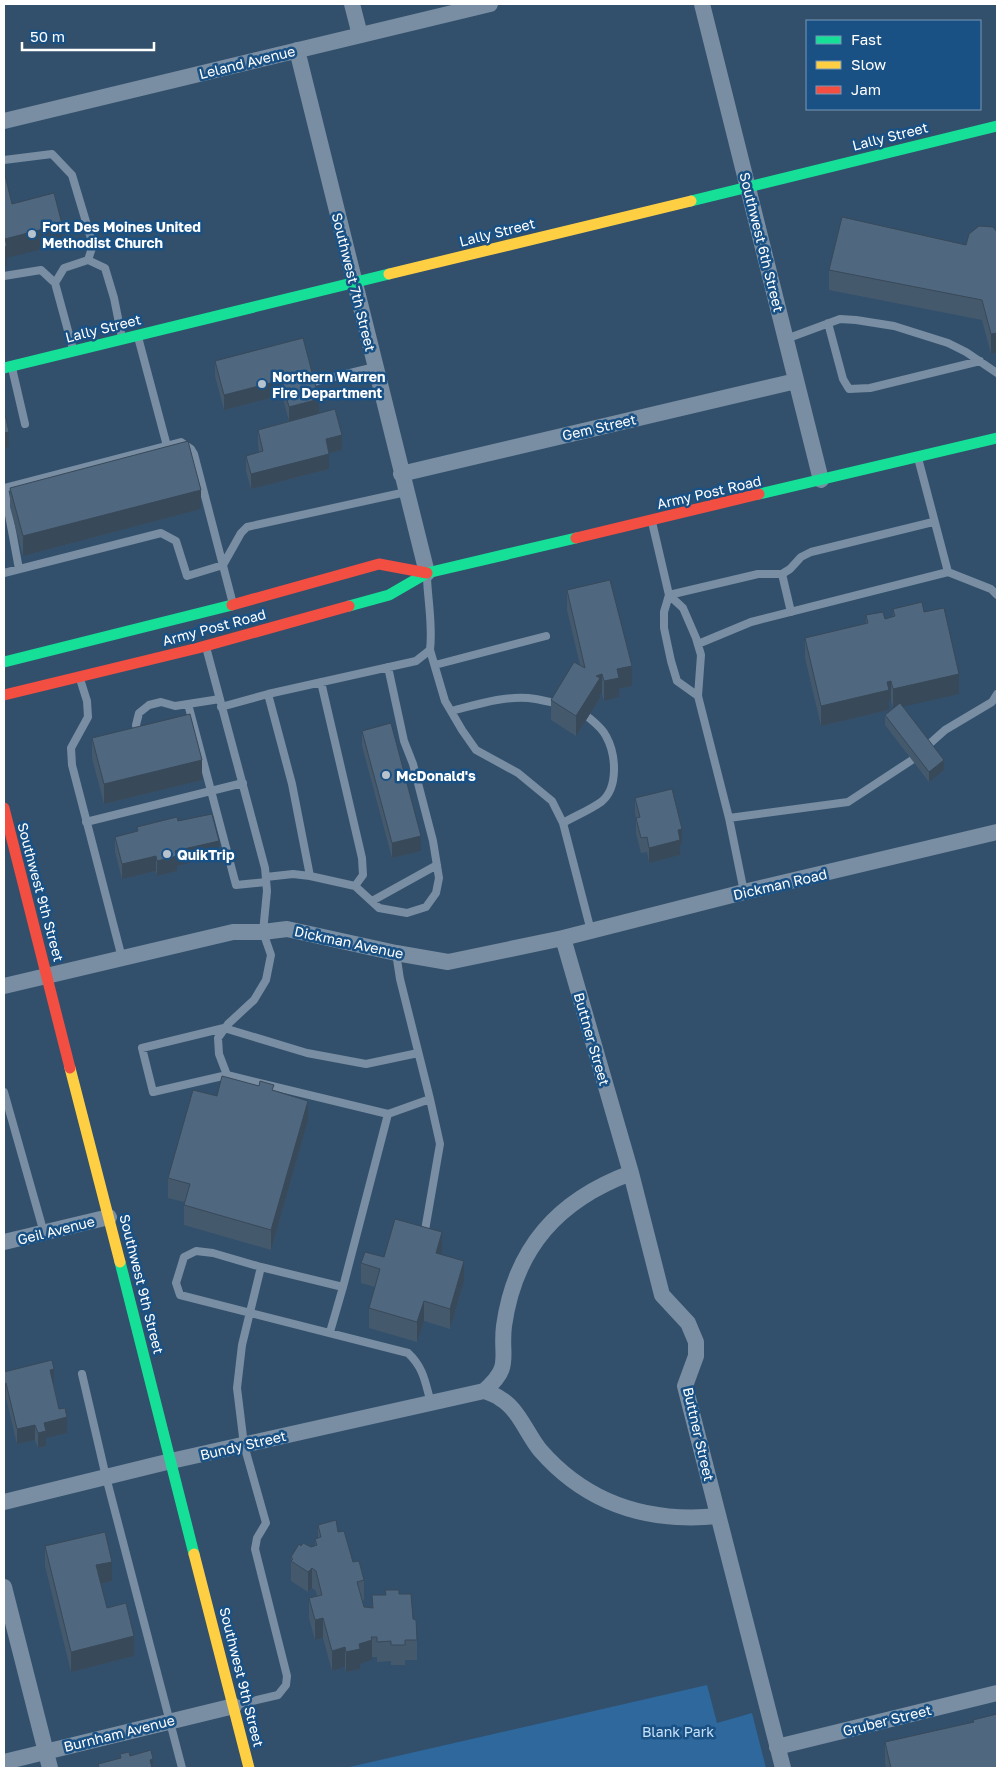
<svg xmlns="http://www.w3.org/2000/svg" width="1001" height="1772" viewBox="0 0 1001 1772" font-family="'Golos Text',sans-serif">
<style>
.green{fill:#2e689c}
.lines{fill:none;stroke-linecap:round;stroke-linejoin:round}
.lane{stroke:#798ea2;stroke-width:8}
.street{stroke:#798ea2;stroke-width:16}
.fast{stroke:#16e098;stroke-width:11}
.slow{stroke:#ffcf43;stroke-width:11}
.jam{stroke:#f24e42;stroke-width:11}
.wall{fill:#45596d}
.shaded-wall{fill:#384959}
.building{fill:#50687f;stroke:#384959}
.poi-dot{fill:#b7c2cc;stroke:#1a5185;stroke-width:2}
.labels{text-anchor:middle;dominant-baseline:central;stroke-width:5;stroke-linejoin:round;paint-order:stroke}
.street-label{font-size:14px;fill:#fff;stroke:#1a5185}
.poi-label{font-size:14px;font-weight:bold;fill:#fff;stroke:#1a5185;text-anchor:start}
.park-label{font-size:14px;fill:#c6e1f9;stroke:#1a5185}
</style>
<rect width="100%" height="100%" fill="#32506c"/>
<path class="green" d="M707,1685L717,1723L752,1713L766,1768H345Z"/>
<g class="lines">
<path class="lane" d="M4,160L52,154L72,175L93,245L88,260
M4,276L41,270L55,283L73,349
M55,283L64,268L88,260L105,268L114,298L122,338
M828,323L843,379L849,389L870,388L980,361
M138,337L167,446
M786,339L840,319L856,320L894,326L948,343L966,352L997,373
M12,368L25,424
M313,382L375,367
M918,458L948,572L991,589L997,595
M4,488L181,442L191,449L194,454L233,604
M4,488L19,569
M652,522L669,595L664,612V628L671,661L677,681L698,696
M4,573L161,533L176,541L187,576L223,565L241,533L247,527L406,492
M782,574L791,612
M669,595L683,608L696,638L701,655L698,696L729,818L744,892
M669,595L758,574H782L790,569L801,557L811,552L933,522
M698,644L751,622L948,572
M206,647L265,868L267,891L263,932L271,955L266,980L254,1000L228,1024L218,1038L219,1054L227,1075L388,1114L343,1287L261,1267L242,1345L237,1388L244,1445L266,1523L257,1538L255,1549L287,1676L286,1685L278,1695L236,1705
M430,650L445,701L462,730L476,750L518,773L552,801L563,823L591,931
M435,665L546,636
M80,679L87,701L88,717L71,748L72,765L122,958
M268,694L292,784L310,876
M188,704L236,885L266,882
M221,707L268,694L416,661L430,650C433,626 428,602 427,578
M451,711C476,705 502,696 528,698C539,699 549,702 559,704
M139,737L136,725L139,713L149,705L161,702L175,706L220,699
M926,747L945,730L992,702L997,694
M729,818L848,802L912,760
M86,822L243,783
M563,823C575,816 590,810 601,802C619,788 616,754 606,736C602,728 594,722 588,717
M266,877L293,874L310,876L355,886L363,875L362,858L321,682
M355,886L379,908L407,913L426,907L436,893L439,878L433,841L413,764L404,741L388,667
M372,901L437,865
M227,1075L153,1092L142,1048L224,1028L307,1053L366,1064L418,1053
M4,1092L44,1233
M388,1114L430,1099L400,979L396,953
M424,1236L440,1144L430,1099
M261,1267L213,1253L196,1251L184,1257L176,1283L180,1295L408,1353C424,1368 425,1382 431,1403
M330,1332L343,1287
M82,1374L106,1477L182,1768"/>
<path class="street" d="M352,4L360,35
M702,4L821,480
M297,50L427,573
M4,121L490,4
M401,474L796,381
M563,938L631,1173L662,1295L688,1323L696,1342V1356L685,1386L783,1768
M4,986L233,932H263L287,929L396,953L448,962L563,938L744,892L997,832
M4,1242L109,1217
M484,1391C490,1393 496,1395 501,1399C519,1410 527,1434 540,1450C587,1504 648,1523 718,1516
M4,1502L171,1461L484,1391C513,1366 500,1358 504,1326C515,1248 558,1200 631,1173
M4,1587L50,1768
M777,1747L997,1693
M4,1762L234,1706"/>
<path class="fast" d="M691,201L997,126
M4,368L389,274
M759,494L997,438
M349,606L389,595L427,573L576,538
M4,662L232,605
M120,1262L194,1554"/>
<path class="slow" d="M389,274L691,201
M70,1068L120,1262
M194,1554L249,1768"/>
<path class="jam" d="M576,538L759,494
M232,605L379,564L427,573
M4,695L198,648L349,606
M4,808L70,1068"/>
</g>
<path class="wall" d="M997,232V353L991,354L982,320L829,290V270L966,245Z
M303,338L319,414L342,450L329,453V469L251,489L246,471V456L259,452L258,445V430L289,421L282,395L224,410L215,376V361Z
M10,488L201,509L23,556L10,507Z
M567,590L632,686L619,689V697L604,701L602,694H600V698L576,736L551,720V700L580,665L567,610Z
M893,609L959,694L903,706L944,770L929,782L885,725V715L893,708L891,701H889V710L821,726L805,658V638L866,624V615L885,619L893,617Z
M362,731L421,851L392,858L362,746Z
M92,738L202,780L104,804L92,758Z
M635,798L682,844L680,845V855L649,863L647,852L641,853L636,833V818L635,813Z
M178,821L219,856L177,866V871L157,876L156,871L122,879L115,852V837L137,832V827Z
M274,1091L308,1120L271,1250L184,1225V1202L168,1198V1178L217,1096Z
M442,1252L441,1254L464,1281L450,1329L424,1321L417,1342L369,1328V1308L375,1287L361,1283V1263L384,1257Z
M4,1372L54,1384L59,1409L67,1433L46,1438V1446L38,1448L35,1440L17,1444L6,1398Z
M318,1525L338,1532L353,1562L364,1580V1600L362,1601L364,1607L372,1608V1595H385V1590L399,1594L413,1619L417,1640V1660H405V1665H391V1661L377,1662V1657H372V1660L360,1664V1669L346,1672L345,1667L332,1671L323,1638L315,1640L309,1618V1598L317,1596L316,1591L312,1588L308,1592L291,1581V1557L301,1546L311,1547L315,1546V1539L318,1538Z
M45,1546L112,1581L101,1584L107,1608L134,1656L71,1672L45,1566Z
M973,1722L997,1768H886L885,1762V1742Z"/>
<path class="shaded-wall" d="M62,224V244L7,258V266L4,267V247L5,239Z
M997,333V353L991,354V334Z
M282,380V395L224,410V395Z
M319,399V414L289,422V407Z
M9,432V447L4,448V433Z
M342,435V450L326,454V439Z
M329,454V469L251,489V474Z
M201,490V509L23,556V536Z
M632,666V686L619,689V697L604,701V681L617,669Z
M602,674V694H600V698L576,736V716L596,676Z
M959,674V694L893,709V689Z
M891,681V701H889V710L821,726V706Z
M202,760V780L104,804V784Z
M944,760V770L929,782V772Z
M682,829V844L680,845V855L649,863V848L678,830Z
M421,836V851L392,858V843Z
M219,841V856L177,866V871L157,876V861L175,851Z
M156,856V871L122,879V864Z
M308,1101V1120L271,1250V1230Z
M442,1232V1252L436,1272V1253Z
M464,1261V1281L450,1329V1309Z
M424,1301V1321L417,1342V1322Z
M54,1369V1384L50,1370Z
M6,1383V1398L4,1399V1384Z
M67,1417V1433L46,1438V1446L38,1448V1433L44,1423Z
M35,1425V1440L17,1444V1429Z
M112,1562V1581L96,1585V1565Z
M312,1568V1588L308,1592V1572Z
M323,1618V1638L315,1640V1620Z
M134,1636V1656L71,1672V1652Z
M372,1640V1660L360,1664V1669L346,1672V1652L359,1644Z
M345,1647V1667L332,1671V1651Z
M153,1759V1768H150V1760Z"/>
<path class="building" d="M4,171L12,204L54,193L62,224L5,239L7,246L4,247Z
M842,217L966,245L969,234L979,226L993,227L997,232V333L991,334L982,300L829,270Z
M303,338L319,399L289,407L282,380L224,395L215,361Z
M335,409L342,435L326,439L329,454L251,474L246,456L263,451L258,430Z
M4,410L9,432L4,433Z
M188,441L201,490L23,536L10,488Z
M610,580L632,666L617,669L619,678L604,681L602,674L596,676L600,678L576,716L551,700L574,662L585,668L567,590Z
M922,602L924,612L944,608L959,674L893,689L891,681L887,682L889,690L821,706L805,638L868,623L866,615L883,612L885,619L895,616L893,609Z
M900,703L944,760L929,772L885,715Z
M190,714L202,760L104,784L92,738Z
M391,723L421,836L392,843L362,731Z
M672,789L682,829L678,830L680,840L649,848L647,837L641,838L636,818L640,817L635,798Z
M212,814L219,841L175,851L177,856L157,861L156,856L122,864L115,837L138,831L137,827L177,817L178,821Z
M222,1076L259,1086L260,1081L274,1085L272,1090L308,1101L271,1230L184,1205L190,1184L168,1178L193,1090L217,1096Z
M395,1219L442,1232L436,1253L464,1261L450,1309L424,1301L417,1322L369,1308L380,1269L361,1263L365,1252L384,1257Z
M52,1360L54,1369L50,1370L59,1409L65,1408L67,1417L44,1423L46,1431L38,1433L35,1425L17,1429L6,1383L4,1384V1372Z
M336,1520L338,1532L344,1531L353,1562L359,1561L364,1580L357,1582L364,1607L373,1608L372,1595H386L385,1590H399V1594H411L413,1619L416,1620L417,1640H405V1645H391V1641L377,1642V1637H371L372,1640L359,1644L360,1649L346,1652L345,1647L332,1651L323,1618L315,1620L309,1598L322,1595L316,1571L312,1568L308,1572L291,1561L293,1559L291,1557L299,1544L301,1546L303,1543L311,1547L317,1545L315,1539L321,1537L318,1525Z
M105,1532L112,1562L96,1565L107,1608L126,1603L134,1636L71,1652L45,1546Z
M997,1714V1768H891L885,1742L974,1722L973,1720Z
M151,1750L153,1759L150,1760L152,1768H99L98,1764L121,1758L120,1754L129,1752L130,1756Z"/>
<g class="poi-dot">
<circle cx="32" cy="234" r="5"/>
<circle cx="262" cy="384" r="5"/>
<circle cx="386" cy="775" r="5"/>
<circle cx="167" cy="854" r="5"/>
</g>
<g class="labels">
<g class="street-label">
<text transform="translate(247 62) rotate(-14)">Leland Avenue</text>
<text transform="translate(890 136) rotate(-14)">Lally Street</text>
<text transform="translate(497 232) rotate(-14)">Lally Street</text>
<text transform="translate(762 242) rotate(76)">Southwest 6th Street</text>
<text transform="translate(354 282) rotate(76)">Southwest 7th Street</text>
<text transform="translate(103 328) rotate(-14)">Lally Street</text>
<text transform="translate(599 427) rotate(-13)">Gem Street</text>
<text transform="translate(709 492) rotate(-13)">Army Post Road</text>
<text transform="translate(214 627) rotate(-15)">Army Post Road</text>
<text transform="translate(780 884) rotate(-13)">Dickman Road</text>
<text transform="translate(41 892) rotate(75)">Southwest 9th Street</text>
<text transform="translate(349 942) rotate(12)">Dickman Avenue</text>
<text transform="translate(592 1039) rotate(74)">Buttner Street</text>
<text transform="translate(56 1230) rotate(-14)">Geil Avenue</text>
<text transform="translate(142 1284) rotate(76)">Southwest 9th Street</text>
<text transform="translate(699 1434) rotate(77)">Buttner Street</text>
<text transform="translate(243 1445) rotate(-13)">Bundy Street</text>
<text transform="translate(242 1677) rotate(76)">Southwest 9th Street</text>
<text transform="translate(887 1720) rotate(-14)">Gruber Street</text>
<text transform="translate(119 1733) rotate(-14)">Burnham Avenue</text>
</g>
<g class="poi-label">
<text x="42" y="226">Fort Des Moines United<tspan x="42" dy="16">Methodist Church</tspan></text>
<text x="272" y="376">Northern Warren<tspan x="272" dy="16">Fire Department</tspan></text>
<text x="396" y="775">McDonald's</text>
<text x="177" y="854">QuikTrip</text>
</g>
<g class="park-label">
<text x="678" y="1731">Blank Park</text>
</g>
</g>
<rect width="1001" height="1772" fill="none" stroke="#ffffff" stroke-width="10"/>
<rect x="806" y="20" width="175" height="90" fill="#1a5185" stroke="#7697b6"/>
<rect x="816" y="36" width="25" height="8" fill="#16e098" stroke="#7697b6"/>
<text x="851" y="45" font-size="15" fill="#ffffff">Fast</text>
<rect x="816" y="61" width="25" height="8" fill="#ffcf43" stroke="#7697b6"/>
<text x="851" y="70" font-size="15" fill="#ffffff">Slow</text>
<rect x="816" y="86" width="25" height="8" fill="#f24e42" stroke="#7697b6"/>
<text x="851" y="95" font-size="15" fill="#ffffff">Jam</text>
<path d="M22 42v8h132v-8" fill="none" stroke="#ffffff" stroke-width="2.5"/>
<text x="30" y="42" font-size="15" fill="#ffffff" stroke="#1a5185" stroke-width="4" paint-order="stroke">50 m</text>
</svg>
